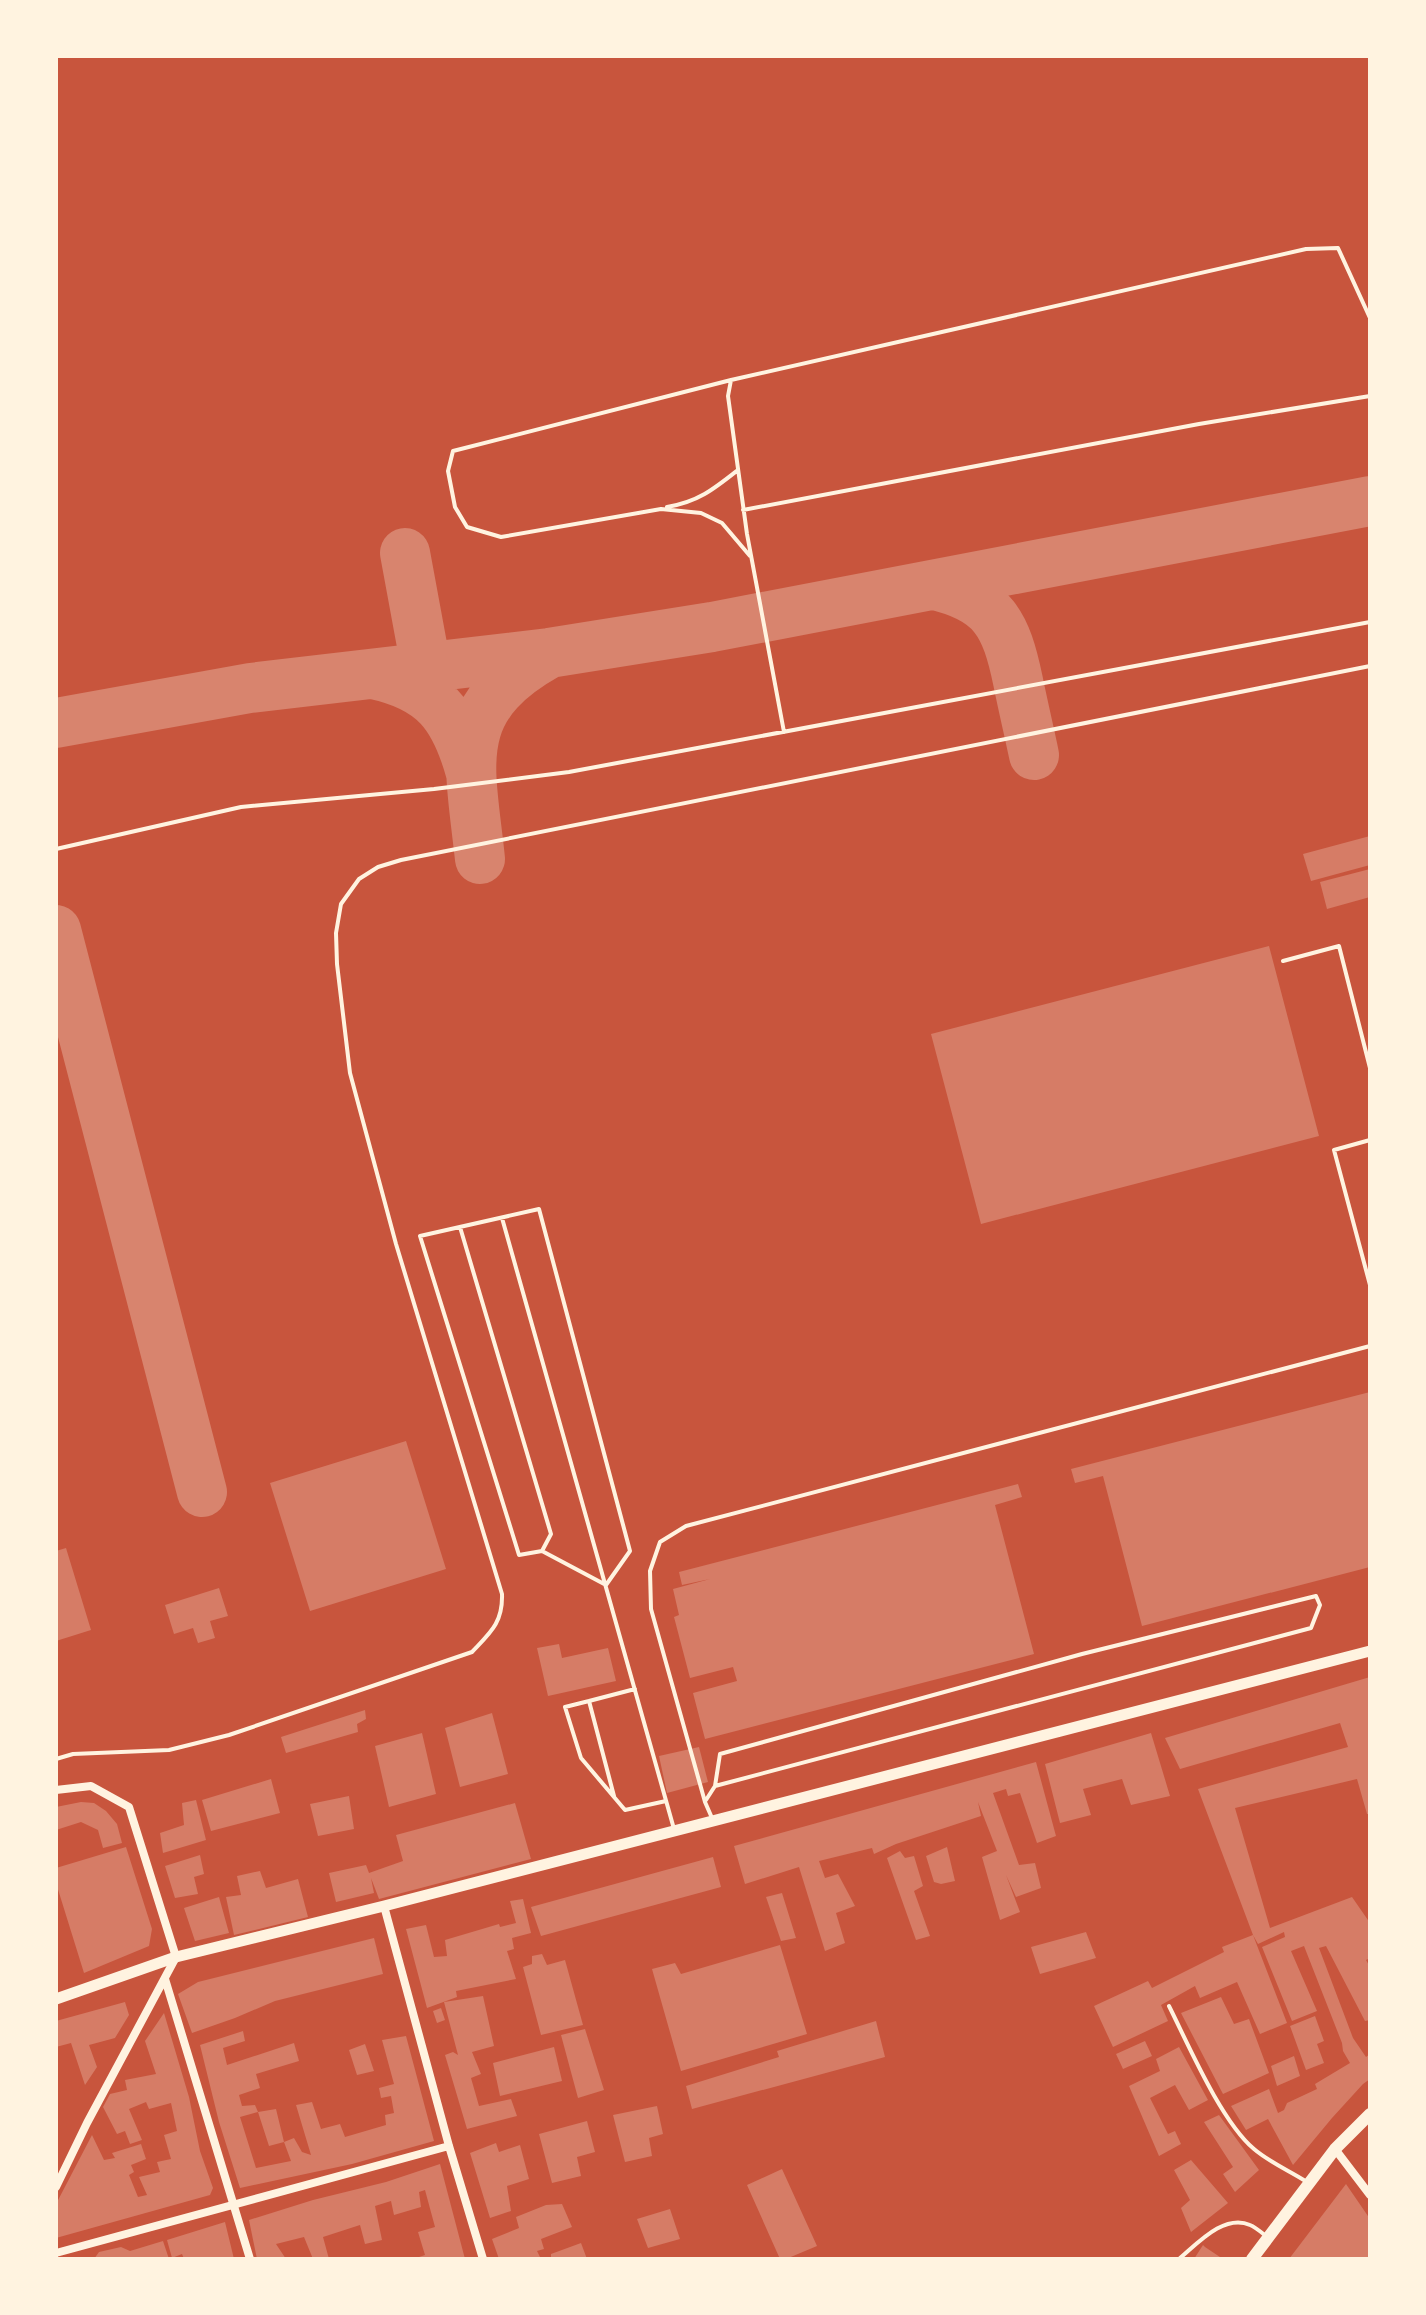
<svg xmlns="http://www.w3.org/2000/svg" width="1426" height="2315" viewBox="0 0 1426 2315" font-family="Lato,sans-serif">
<style>
.lines{fill:none;stroke-linecap:round;stroke-linejoin:round}
.taxiway{stroke:#d8846e;stroke-width:50}
.building{fill:#d67c66}
.service{stroke:#fff3e0;stroke-width:4}
.minor{stroke:#fff3e0;stroke-width:8}
.tertiary{stroke:#fff3e0;stroke-width:11}
.secondary{stroke:#fff3e0;stroke-width:12}
</style>
<rect width="100%" height="100%" fill="#c8553d"/>
<g class="lines">
<path class="taxiway" d="M405,553L426,667
M934,585C994,599 1006,624 1018,681C1023,706 1029,731 1034,755
M373,674C434,687 455,715 471,773
M56,723L250,688L549,653L712,627L1370,501
M480,859C470,763 450,709 548,654
M56,930L202,1492"/>
</g>
<path class="building" d="M1370,836V865L1311,881L1303,854Z
M1370,869V897L1327,909L1320,882Z
M1269,946L1319,1136L981,1224L931,1034Z
M1370,1392V1567L1142,1626L1103,1476L1075,1483L1071,1469Z
M406,1441L446,1569L310,1611L270,1483Z
M1018,1484L1022,1497L995,1505L1034,1654L705,1739L693,1693L737,1681L733,1667L690,1678L674,1617L679,1615L673,1589L710,1579L682,1585L679,1572Z
M66,1548L91,1630L56,1641V1551Z
M219,1588L228,1616L210,1621L215,1638L198,1643L193,1628L174,1634L165,1605Z
M559,1644L562,1658L608,1648L616,1681L548,1696L537,1648Z
M1370,1677V1814H1367L1357,1779L1235,1808L1270,1928L1352,1897L1370,1923V1958L1366,1960L1370,1967V2020L1365,2021L1326,1946L1319,1948L1353,2038L1366,2057L1370,2054V2079L1363,2084L1332,2118L1293,2165L1268,2119L1246,2130L1231,2106L1269,2089L1278,2113L1284,2110L1287,2103L1317,2089L1315,2084L1350,2063L1343,2051L1342,2043L1304,1946L1291,1951L1317,2011L1292,2021L1262,1947L1285,1937L1284,1932L1258,1944L1253,1935L1198,1789L1348,1747L1340,1723L1180,1769L1165,1738Z
M365,1710L366,1719L357,1724L358,1732L286,1753L281,1737Z
M492,1713L508,1774L460,1787L445,1728Z
M422,1733L436,1794L389,1807L375,1746Z
M1151,1733L1170,1796L1131,1805L1122,1779L1083,1789L1091,1815L1060,1823L1045,1764Z
M699,1747L708,1782L667,1793L659,1756Z
M1036,1762L1056,1836L1037,1843L1020,1793L1008,1796L1006,1789L993,1793L1019,1865L1035,1863L1041,1888L1016,1897L1006,1875L1020,1912L1000,1920L982,1857L997,1851L978,1802L981,1816L896,1844L874,1854L872,1848L819,1861L825,1878L838,1874L855,1906L836,1913L845,1943L825,1951L799,1867L745,1884L734,1846Z
M271,1779L280,1813L211,1831L202,1800Z
M349,1796L354,1829L318,1836L310,1804Z
M196,1800L206,1840L163,1853L160,1833L184,1825L182,1803Z
M81,1802L94,1803L106,1811L117,1824L122,1843L103,1848L98,1830L81,1822L56,1830V1807Z
M515,1803L531,1859L379,1899L371,1878L374,1893L336,1902L329,1873L366,1865L369,1873L403,1861L396,1835Z
M126,1847L152,1929L149,1946L84,1973L56,1883V1868Z
M947,1847L955,1881L941,1884L934,1882L926,1856Z
M900,1851L905,1858L914,1856L923,1886L914,1891L930,1936L916,1940L887,1858Z
M200,1855L204,1874L194,1877L198,1894L175,1898L165,1866Z
M713,1857L721,1887L541,1936L531,1907Z
M260,1871L266,1888L298,1879L308,1917L234,1935L226,1897L241,1895L237,1876Z
M782,1893L796,1938L781,1941L766,1897Z
M219,1897L229,1933L195,1941L184,1908Z
M523,1899L531,1933L512,1938L514,1949L507,1951L516,1979L456,1991L457,1997L427,2008L406,1929L426,1925L434,1957L447,1956L445,1940L499,1924L500,1927L516,1923L510,1901Z
M1086,1932L1096,1958L1040,1974L1031,1947Z
M1253,1935L1287,2023L1260,2034L1237,1982L1200,1998L1195,1986L1161,2005L1168,2021L1113,2047L1094,2006L1148,1981L1152,1988L1224,1952L1222,1947Z
M374,1938L383,1974L275,2001L235,2018L192,2033L178,1994L198,1982Z
M780,1945L807,2034L681,2071L652,1969L675,1963L681,1974Z
M542,1954L547,1965L565,1960L583,2025L541,2035L523,1967L532,1964V1956Z
M483,1996L494,2046L472,2052L481,2074L471,2078L479,2106L511,2099L517,2116L467,2129L445,2055L453,2052L458,2055L444,2002Z
M1221,1997L1234,2024L1249,2019L1269,2073L1223,2094L1181,2013Z
M125,2002L129,2015L115,2038L89,2045L97,2067L85,2085L71,2043L56,2047V2021Z
M441,2008L445,2020L437,2023L433,2011Z
M164,2013L189,2097L200,2151L213,2188L210,2195L56,2238V2204L92,2135L104,2160L115,2158L112,2153L141,2144L146,2159L131,2165L134,2172L129,2175L138,2197L147,2195L139,2177L160,2172L157,2162L171,2159L164,2135L177,2131L171,2103L149,2109L146,2102L129,2109L142,2140L130,2144L125,2131L117,2134L103,2107L110,2094L127,2090L125,2080L156,2074L145,2041Z
M1315,2016L1324,2041L1317,2044L1324,2063L1306,2070L1290,2026Z
M876,2021L885,2057L692,2109L686,2086L779,2057L777,2051Z
M585,2029L604,2090L578,2098L561,2035Z
M243,2031L245,2041L223,2048L227,2065L294,2043L299,2061L256,2074L260,2088L239,2095L242,2106L255,2105L258,2112L240,2117L256,2168L291,2161L284,2142L294,2138L302,2152L311,2155L296,2105L312,2102L321,2129L340,2124L345,2137L386,2125L385,2115L394,2113L391,2096L381,2098L379,2088L394,2084L382,2040L406,2036L434,2141L352,2164L240,2188L219,2122L200,2045Z
M1145,2041L1152,2056L1123,2069L1116,2054Z
M365,2044L374,2071L357,2075L349,2050Z
M554,2047L562,2081L500,2096L493,2063Z
M1179,2047L1208,2100L1189,2110L1175,2085L1150,2098L1168,2134L1175,2131L1181,2144L1159,2156L1129,2086L1160,2071L1156,2059Z
M1294,2056L1300,2076L1277,2086L1271,2066Z
M657,2106L663,2134L649,2138L652,2156L625,2162L613,2115Z
M276,2109L284,2142L269,2146L258,2112Z
M1219,2115L1259,2170L1235,2192L1223,2174L1233,2167L1204,2122Z
M587,2121L595,2152L577,2157L581,2176L552,2183L539,2134Z
M496,2143L499,2152L520,2145L529,2179L507,2186L511,2211L490,2218L470,2153Z
M1191,2160L1228,2203L1191,2232L1181,2208L1190,2200L1174,2170Z
M440,2164L465,2259H413L425,2255L418,2232L435,2227L425,2190L419,2192L421,2207L394,2215L391,2201L375,2206L382,2240L365,2244L360,2225L323,2237L329,2259H313L304,2237L276,2244L286,2259H257L249,2220L313,2200L386,2182Z
M782,2169L817,2246L786,2259H780L747,2185Z
M1346,2184L1370,2219V2259H1289Z
M562,2204L572,2227L541,2239L544,2249L537,2251L541,2259H499L492,2239L519,2228L516,2217L546,2205Z
M670,2209L680,2239L648,2248L637,2219Z
M225,2222L234,2259H184L182,2254L172,2258L167,2240Z
M163,2241L169,2259H94L99,2252L121,2247L130,2251Z
M581,2243L587,2259H551V2254Z
M1203,2245L1205,2247L1223,2259H1194Z"/>
<g class="lines">
<path class="service" d="M731,380L453,451L448,471L455,507L467,527L501,537L661,509L701,513L722,523L750,556
M667,507C698,502 714,489 738,470
M743,510L1199,424L1370,396
M784,732L747,534L728,396L731,380L1306,249L1338,248L1370,318
M56,849L241,807L434,789L569,772L1370,622
M1283,961L1339,946L1370,1068
M1370,1140L1334,1150L1370,1285
M539,1209L630,1551L606,1585L542,1551L519,1555L420,1236Z
M502,1218L674,1829
M460,1227L551,1534L542,1551
M1316,1596L1320,1605L1311,1628L715,1786L720,1754L1082,1654Z
M589,1701L565,1707L581,1758L625,1810L666,1801
M56,1759L73,1754L169,1750L229,1735L472,1652C490,1633 503,1623 502,1594L396,1244L350,1073L337,964L336,933L341,904L359,879L378,867L401,860L1370,666
M614,1796L589,1701L635,1689
M706,1800L715,1786
M712,1818L705,1802L651,1609L650,1571L660,1542L686,1526L1370,1346
M1169,2006C1189,2046 1221,2121 1254,2149C1269,2162 1290,2171 1307,2182
M1179,2259C1196,2245 1224,2213 1250,2225C1255,2227 1261,2232 1266,2236"/>
<path class="minor" d="M56,1790L91,1786L129,1807L176,1957L87,2123L56,2187
M384,1906L449,2146L483,2259
M165,1979L250,2259
M1335,2149L1370,2195
M56,2253L449,2146"/>
<path class="tertiary" d="M56,1999L176,1957L384,1906L1370,1651"/>
<path class="secondary" d="M1252,2259L1335,2149L1370,2114"/>
</g>
<rect width="1426" height="2315" fill="none" stroke="#fff3e0" stroke-width="116"/>
</svg>
